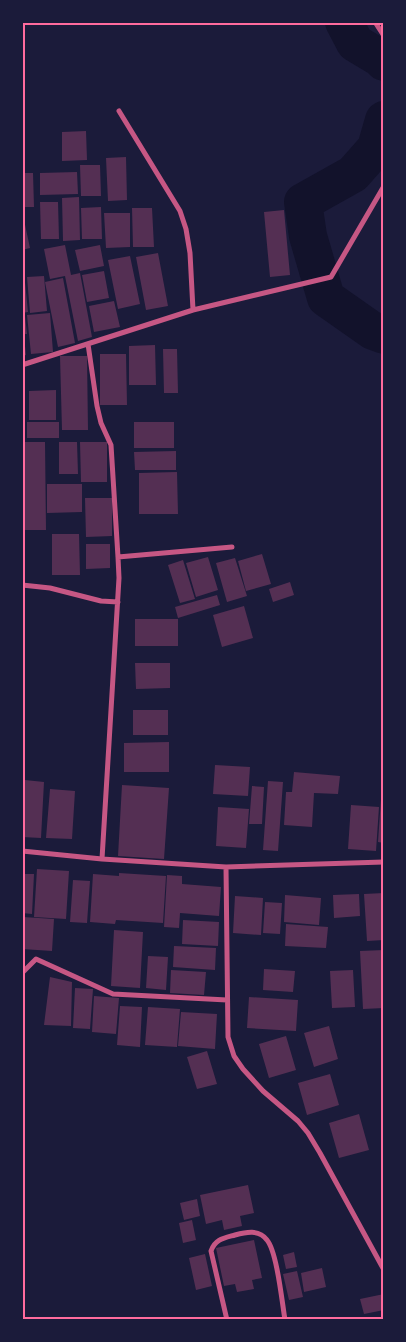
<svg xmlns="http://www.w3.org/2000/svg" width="406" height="1342" viewBox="0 0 406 1342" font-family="'Roboto Condensed',sans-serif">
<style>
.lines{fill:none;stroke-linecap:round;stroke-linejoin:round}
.river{stroke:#12122b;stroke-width:38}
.building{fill:#542f53}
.minor{stroke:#c65784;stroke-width:5}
.neatline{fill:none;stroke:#ff6b9d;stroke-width:2}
</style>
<rect width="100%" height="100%" fill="#1b1b3a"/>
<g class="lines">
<path class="river" d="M344,22L355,43L380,58L384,62
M384,120L376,148L353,174L303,202L308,236L326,298L373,331L384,335"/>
</g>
<path class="building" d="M86,131L87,160L62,161V132Z
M126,157L127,200L108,201L106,158Z
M80,165H100L101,196H81Z
M77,172L78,194L40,195V173Z
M22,173H33L34,207H22Z
M79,197L80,240L63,241L62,198Z
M40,202H58L59,239H41Z
M101,207L102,239H82L81,208Z
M132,208H152L154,247H133Z
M284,210L290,275L270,277L264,212Z
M104,213H130V247L106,248Z
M24,220L30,248L22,250V221Z
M65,245L71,275L80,273L92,337L78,341L65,276L50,279L44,249Z
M100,245L104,266L80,271L75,250Z
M158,253L168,306L146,310L136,257Z
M130,256L140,304L118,309L108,260Z
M104,271L109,298L87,302L82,275Z
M22,272H24L28,312L22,313Z
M44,276L47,311L30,313L27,277Z
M63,278L75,343L58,347L45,282Z
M114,301L120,327L94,332L89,306Z
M50,313L53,352L31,354L27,315Z
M22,316H25L27,334H22Z
M22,337H24L26,355L22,356Z
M155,345L156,385H129V346Z
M163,349H177L178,393H164Z
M100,354H126L127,405H100Z
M60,356H87L88,430H62Z
M56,390V420H29V391Z
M22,399H25V433H22Z
M27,422H59V438H27Z
M134,422H174V448H134Z
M22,442H45L46,530H22Z
M59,442H77L78,474H59Z
M80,442H107V482H81Z
M176,451V470H135L134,452Z
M177,472L178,514H139V473Z
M47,484H82V512L47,513Z
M85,498H112V536L86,537Z
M52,534H79L80,575H52Z
M86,544H110V568L86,569Z
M262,554L271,584L246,591L238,561Z
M208,557L218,590L196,597L186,563Z
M235,558L247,596L227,602L216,563Z
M183,560L195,599L180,603L168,565Z
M290,582L294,595L273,602L269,589Z
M217,595L220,605L178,618L175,607Z
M244,606L253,638L222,647L213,615Z
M135,619H178V646H135Z
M135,663H170V688L136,689Z
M133,710H168V735H133Z
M169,742V772H124V743Z
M215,765L250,767L248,796L213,794Z
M294,772L340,776L338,794L314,793L312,827L284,825L286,792H292Z
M25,780L44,782L41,838L22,837Z
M268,781L283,782L278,851L263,850Z
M122,785L169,788L164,859L118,856Z
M252,786L264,787L262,824H249Z
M50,789L75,791L72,839L46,838Z
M381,799L384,800V843L378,842Z
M351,805L379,807L376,851L348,849Z
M218,807L249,809L246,848L216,846Z
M37,869L69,871L66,919L34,917Z
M119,873L166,876L163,923L116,920L115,924L90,922L93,874L119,876Z
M22,874H34L32,914L22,913Z
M167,875L182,876V884L221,887L219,916L180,913L179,928L164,927Z
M73,880L90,881L87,923L70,922Z
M384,893V940L367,941L364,894Z
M359,894L360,916L334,918L333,895Z
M285,895L321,898L319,925L284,922Z
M235,896L263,898L261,935L233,933Z
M265,902L282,903L280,934L263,933Z
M23,917L54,919L52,951L22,949Z
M183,920L219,922L218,946L182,944Z
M286,924L328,927L326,948L285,946Z
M114,930L143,932L140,988L111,986Z
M174,946L216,948L215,970L173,967Z
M384,950V1008L363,1009L360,951Z
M148,956L168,957L166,990L146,988Z
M264,969L295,971L293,992L263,990Z
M171,970L206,972L204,995L170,993Z
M353,970L355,1007L332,1008L330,971Z
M50,977L72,982L71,1026L44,1025Z
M75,988L93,989L90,1029L73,1028Z
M94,996L119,998L116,1034L92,1032Z
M249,997L298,1000L296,1031L247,1028Z
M120,1006L142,1007L140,1047L117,1045Z
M148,1007L180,1009L177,1047L145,1045Z
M181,1012L217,1014L215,1049L178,1046Z
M329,1026L338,1059L314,1067L304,1033Z
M286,1036L296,1070L269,1078L259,1044Z
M207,1051L217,1084L197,1089L187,1057Z
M330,1074L339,1105L307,1115L298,1083Z
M359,1114L369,1150L339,1158L329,1123Z
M248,1185L254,1213L240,1216L242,1226L224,1230L222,1220L206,1224L200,1195Z
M197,1199L200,1216L184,1220L180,1203Z
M192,1220L196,1240L183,1243L179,1223Z
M254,1240L262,1278L252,1280L254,1289L237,1292L235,1284L224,1286L216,1248Z
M294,1252L297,1267L286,1269L283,1255Z
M205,1254L212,1286L196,1290L189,1258Z
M322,1268L326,1287L304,1292L301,1273Z
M297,1271L303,1297L289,1300L283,1274Z
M384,1294V1310L364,1314L360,1299Z"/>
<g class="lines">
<path class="minor" d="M375,22L384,36
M193,310L331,277L384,186
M88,344L97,406L101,423L111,445L118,557
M22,365L193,310L190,253L186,229L180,211L119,111
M22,585L50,588L101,601L118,602
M22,851L102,859L226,867L384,862
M102,859L119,578L118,557L232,547
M226,867L228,1037L234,1056L243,1069L263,1091L298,1121L308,1133L320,1153L384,1270
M22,973L36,959L113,994L227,1000
M227,1320L211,1251C215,1239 224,1238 235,1235C246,1232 259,1229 267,1240C277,1252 282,1302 285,1320"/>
</g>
<rect width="406" height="1342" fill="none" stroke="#1b1b3a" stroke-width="48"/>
<rect x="24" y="24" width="358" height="1294" class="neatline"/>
</svg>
